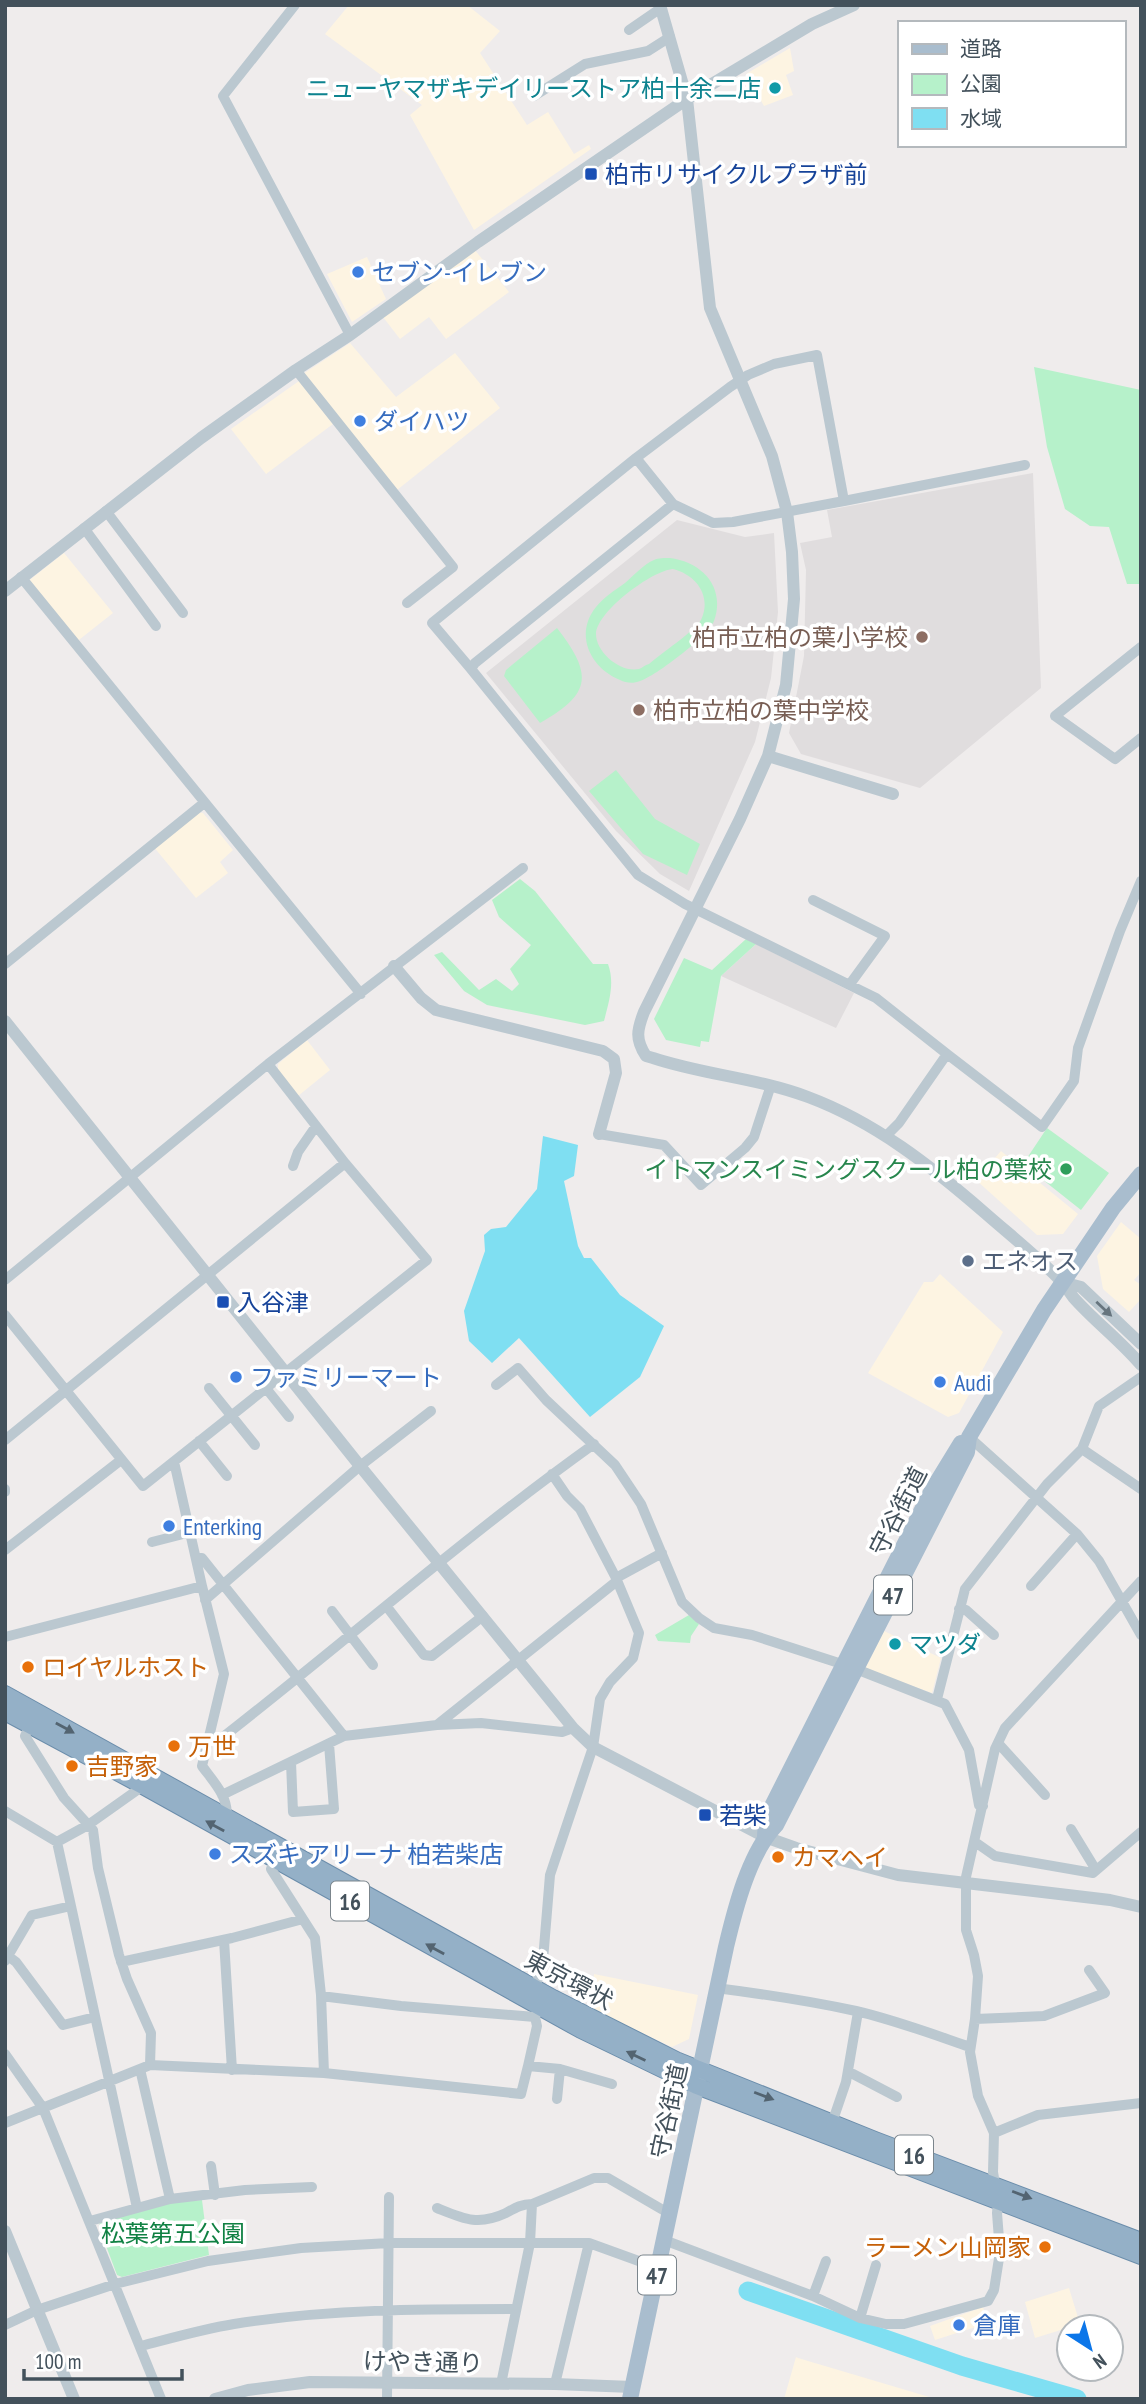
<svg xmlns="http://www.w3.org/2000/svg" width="1146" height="2404" viewBox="0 0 1146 2404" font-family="'PT Sans Narrow','Noto Sans JP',sans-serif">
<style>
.commercial{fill:#fdf4e2}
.education{fill:#e0ddde}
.green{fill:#b6f1ca;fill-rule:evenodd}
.water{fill:#7fdff2}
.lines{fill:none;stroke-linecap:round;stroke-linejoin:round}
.river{stroke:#7fdff2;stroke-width:19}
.trunk-casing{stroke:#6b8dab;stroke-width:18}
.minor{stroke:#bbc8d0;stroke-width:10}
.tertiary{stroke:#bbc8d0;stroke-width:12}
.primary{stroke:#a9bdce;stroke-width:16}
.trunk{stroke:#94b0c7;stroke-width:16}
.oneway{fill:#67757e}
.oneway2{fill:#536471}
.culture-dot{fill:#0f9aa8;stroke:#fff;stroke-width:2.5}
.transit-dot{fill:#1a4fb4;stroke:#fff;stroke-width:2.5}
.shop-dot{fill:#3f7fe0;stroke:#fff;stroke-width:2.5}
.education-dot{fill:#8d6e63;stroke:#fff;stroke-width:2.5}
.leisure-dot{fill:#2e9e5b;stroke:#fff;stroke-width:2.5}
.service-dot{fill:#5c6f8a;stroke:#fff;stroke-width:2.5}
.food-dot{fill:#e8710a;stroke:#fff;stroke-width:2.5}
.labels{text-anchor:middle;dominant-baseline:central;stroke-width:7;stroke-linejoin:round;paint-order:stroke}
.shield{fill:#fff;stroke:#7b858c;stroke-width:2}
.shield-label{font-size:23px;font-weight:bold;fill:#43515b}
.culture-label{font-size:24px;fill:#0d838f;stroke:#fff;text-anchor:end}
.transit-label{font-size:24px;fill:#164399;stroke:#fff;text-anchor:start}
.shop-label{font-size:24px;fill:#366cbe;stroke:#fff;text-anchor:start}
.education-label{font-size:24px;fill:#785e54;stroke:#fff;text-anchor:end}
.leisure-label{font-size:24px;fill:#27864d;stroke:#fff;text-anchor:end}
.service-label{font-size:24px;fill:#4e5e75;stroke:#fff;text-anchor:start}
.street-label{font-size:24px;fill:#43515b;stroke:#fff}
.food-label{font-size:24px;fill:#c56008;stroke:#fff;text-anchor:start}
.park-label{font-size:24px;fill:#108143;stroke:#fff}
</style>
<rect width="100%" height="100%" fill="#efecec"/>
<path class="commercial" d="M349,5H467L500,31L480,53L527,125L548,112L574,154L589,145L591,149L474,230L410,115L422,105L325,34Z
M790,48L794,71L786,75L793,95L764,106L746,74Z
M474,249L509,292L446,339L429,317L400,339L383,317Z
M367,257L386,299L352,322L327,274Z
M350,343L396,397L455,353L500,408L397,490L303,374Z
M299,381L333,424L266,474L231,429Z
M64,553L113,613L75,643L27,582Z
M195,812L203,813L233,850L220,862L228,873L196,898L153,846Z
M307,1040L330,1070L298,1096L278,1070V1064Z
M1001,1151L1078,1214L1063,1234L1037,1235L976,1180Z
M1121,1222L1141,1239V1272L1134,1280L1141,1285V1299L1129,1312L1103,1289L1097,1256Z
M940,1274L1003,1332L959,1413L948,1417L868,1373L924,1282H933Z
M884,1631L941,1658L932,1693L865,1669Z
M594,1974L698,1995L689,2039L672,2047L592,2009Z
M1069,2288L1080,2324L1035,2338L1025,2302Z
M983,2307L988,2323L935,2340L930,2326Z
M796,2357L798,2358L936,2399H784Z"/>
<path class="education" d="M1033,473L1041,688L920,788L801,754L789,733L804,656L806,570L800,543L832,537L827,510Z
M677,520L745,537L774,533L778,612L771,678L755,742L689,891L660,874L616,831L486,673Z
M756,944L854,993L836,1028L721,976Z"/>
<path class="green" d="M1034,367L1141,390V584H1127L1109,527L1090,526L1065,509L1047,447Z
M670,558C702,562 726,587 714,621C708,636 656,676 640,681C633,684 626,683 620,680C590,668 574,634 596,607C603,598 615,590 625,583C633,576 644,564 654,560C658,558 665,558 670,558ZM673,569C697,575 712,597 701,620C696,630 659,655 649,664C645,665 642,668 639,669C620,673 596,652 596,634C597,611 653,570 673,569Z
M557,628C593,674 592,694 540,723L504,676L506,670Z
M616,770L655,819L700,844L687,875L643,854L589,791Z
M520,879L535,891L593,964H608C615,983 609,1002 604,1021L585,1025L487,1005L464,991L434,955L442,952L479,990L496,979L512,991L519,984L510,969L531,945L499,917L492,900Z
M746,939L756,944L721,976L709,1042L701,1041L700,1047L666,1040L654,1019L684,958L712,970Z
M1047,1128L1109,1173L1081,1210L1023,1164Z
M689,1615L699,1624L691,1636L690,1643L658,1641L655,1635Z
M202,2200L209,2255L122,2277L117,2275L99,2227L100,2222L175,2202Z"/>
<path class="water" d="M543,1136L578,1145L574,1176L564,1181L578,1246L584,1258H591L620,1295L664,1326L640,1377L590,1417L519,1338L492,1363L469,1341L464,1311L485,1251L484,1235L491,1229L506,1227L537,1189Z"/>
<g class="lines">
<path class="river" d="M748,2291L962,2366L1077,2399"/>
<g class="trunk-casing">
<path id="trunk" d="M5,1694L553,1998L676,2060L875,2140L1141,2241
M5,1712L143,1786L581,2030L697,2086L1141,2256"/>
</g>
<path class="minor" d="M295,5L223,96L350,335
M629,30L661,8
M534,96L585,64L648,51L670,37
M296,370L453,567L407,603
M636,458L673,504
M844,501L733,522L713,523L673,504L475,663L471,669L638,875L685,904L876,998L947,1054L899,1123L886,1136
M106,511L183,613
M84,528L156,626
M21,577L361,994
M1141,647L1055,716L1115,759L1141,738
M471,669L432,623L636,458L730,387L748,375L774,364L817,355L844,501L1025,465
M813,900L885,936L850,984
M5,964L204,803
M947,1054L1042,1127L1074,1081L1078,1048L1120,931L1141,881
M599,1134L664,1145L701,1185L745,1148L754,1137L771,1085
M293,1166L298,1152L316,1126
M5,1280L268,1064L523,868
M5,1315L143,1486L427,1260L345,1163L268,1064
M496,1385L518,1368L546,1400L615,1465L641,1504L682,1602L699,1618L714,1628L752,1635L845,1665
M265,1387L289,1417
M209,1388L255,1445
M969,1437L1077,1534L1099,1561L1141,1635
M5,1440L345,1163
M199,1441L227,1476
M1085,1451L1141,1489
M172,1463L175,1466L202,1586
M5,1489V1492
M152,1542L191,1532
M5,1550L121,1460
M196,1558H202L344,1736
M616,1578L662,1553
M1031,1586L1077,1534
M205,1600L360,1466L431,1411
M387,1607L424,1655L432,1656L483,1616
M959,1609L966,1610L994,1635
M332,1611L373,1665
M5,1637L202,1586L224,1674L202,1766C212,1780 230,1798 226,1817
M856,1669L945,1704L969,1750L979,1805L983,1806
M937,1699L965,1589L1047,1484L1082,1449L1099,1406L1141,1377
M437,1725L617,1581
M30,1726L25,1736L64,1798L93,1830L98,1868L119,1955L127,1979L151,2033L150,2065
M208,1740L218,1741C344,1643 464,1537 594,1444
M998,1743L1045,1795
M291,1762L293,1812L334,1809L329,1744
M222,1795L344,1736L437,1725L481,1723L562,1732L573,1728
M5,1811L57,1842L137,2208
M1071,1829L1096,1870
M57,1842L88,1825L143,1786
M975,1842L995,1856L1093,1873L1141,1832
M275,1860L271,1869L315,1938L321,1995L324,2073
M224,1940L232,2070
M8,1956L16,1962L63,2025L95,2017
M5,1961L32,1915L71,1906
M121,1962L232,1938L303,1919
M535,1988L543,1960L550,1875L593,1747L600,1699L610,1682L633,1658L639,1633L616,1578L580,1509L567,1496L552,1474
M716,1988C763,1994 810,2001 856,2011C895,2020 932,2034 970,2047
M321,1996L401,2006L535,2017
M975,2019L1044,2016L1105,1993L1089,1970
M5,2054L43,2108L161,2399
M528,2066L537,2026L535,2017L537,2012
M140,2069L170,2199
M848,2073L853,2074L897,2097
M557,2099L560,2069
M5,2123L150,2065L324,2073L521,2094L528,2066L560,2069L612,2084
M832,2123L846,2082L858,2012
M994,2133L1038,2115L1141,2103
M211,2166L215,2195
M437,2208C464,2219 478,2226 506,2213C515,2208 521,2204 532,2204L594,2178H608L663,2210L671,2212
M90,2221L170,2199L245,2190L312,2187
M664,2240L813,2296L860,2318L886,2324H904L988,2301L994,2290L1000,2252L997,2213L998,2202L993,2172L994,2133L978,2096L970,2052L975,2019L978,1976L974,1955L966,1930V1877L995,1749L1005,1728L1141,1581
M813,2296L826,2261
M860,2318L876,2265
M5,2325L37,2310L115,2284L208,2261L301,2248L389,2243H589L658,2268
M141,2346C172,2338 203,2329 234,2324C328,2309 422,2309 516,2309
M501,2384L530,2243L532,2204
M555,2384L589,2243
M387,2399L389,2197"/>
<path class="tertiary" d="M660,5L687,99L710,308L772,456L787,512L792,552L794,599L786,685L768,756L740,819L644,1012C637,1030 635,1039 646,1056L653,1058C704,1075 758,1078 808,1097C875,1122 931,1166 985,1213C1010,1235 1037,1256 1060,1280C1065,1285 1069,1291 1073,1297C1094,1321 1120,1340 1141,1365
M5,591L201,438L296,370L350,335L478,242L687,99L812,24L854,5
M768,756L893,794
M394,966L421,998L436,1010L603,1051L614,1059L616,1073L599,1134
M5,1021L360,1466L573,1728L593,1747L765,1837L796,1848L898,1875L1110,1900L1141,1907
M1062,1282L1081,1287L1141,1344
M5,2231L74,2399
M215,2399L248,2390L310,2382L555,2384L632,2387"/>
<path class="primary" d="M765,1837L766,1818L931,1492L961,1443
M630,2399L726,1947C735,1909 749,1853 776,1825L967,1452L969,1437L1044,1310L1113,1208L1141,1174"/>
<use href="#trunk" class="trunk"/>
</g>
<defs><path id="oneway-solid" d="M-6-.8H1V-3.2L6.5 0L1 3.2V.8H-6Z" transform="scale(1.75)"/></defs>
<use class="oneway" href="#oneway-solid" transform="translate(1104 1309) rotate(43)"/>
<g class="oneway2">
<use href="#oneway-solid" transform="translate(65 1728) rotate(29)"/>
<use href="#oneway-solid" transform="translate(215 1826) rotate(-151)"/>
<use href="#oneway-solid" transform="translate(435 1949) rotate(-151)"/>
<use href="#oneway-solid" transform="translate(636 2056) rotate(-154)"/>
<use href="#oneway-solid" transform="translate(764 2096) rotate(21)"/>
<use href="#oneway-solid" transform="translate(1022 2195) rotate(21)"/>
</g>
<g class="culture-dot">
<circle cx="775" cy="88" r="7"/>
<circle cx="895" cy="1644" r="7"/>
</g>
<g class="transit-dot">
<rect x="584" y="167" width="14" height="14" rx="3.5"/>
<rect x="216" y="1295" width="14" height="14" rx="3.5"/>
<rect x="698" y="1808" width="14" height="14" rx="3.5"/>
</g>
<g class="shop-dot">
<circle cx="358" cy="272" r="7"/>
<circle cx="360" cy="421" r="7"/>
<circle cx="236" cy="1377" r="7"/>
<circle cx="940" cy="1382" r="7"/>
<circle cx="169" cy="1526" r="7"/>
<circle cx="215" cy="1854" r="7"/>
<circle cx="959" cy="2325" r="7"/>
</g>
<g class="education-dot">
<circle cx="922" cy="637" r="7"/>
<circle cx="639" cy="710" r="7"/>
</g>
<circle class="leisure-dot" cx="1066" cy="1169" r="7"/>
<circle class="service-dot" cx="968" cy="1261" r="7"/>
<g class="food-dot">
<circle cx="28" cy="1667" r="7"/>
<circle cx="174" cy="1746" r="7"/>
<circle cx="72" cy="1766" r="7"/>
<circle cx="778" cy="1857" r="7"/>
<circle cx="1045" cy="2247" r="7"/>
</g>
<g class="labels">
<g class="shield">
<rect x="874" y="1575.5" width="38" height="39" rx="5"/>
<rect x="331" y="1881.5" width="38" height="39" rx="5"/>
<rect x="895" y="2135.5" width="38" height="39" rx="5"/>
<rect x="638" y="2255.5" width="38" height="39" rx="5"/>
</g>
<g class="shield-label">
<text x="893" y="1595">47</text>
<text x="350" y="1901">16</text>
<text x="914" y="2155">16</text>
<text x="657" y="2275">47</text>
</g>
<g class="culture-label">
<text x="761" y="88">ニューヤマザキデイリーストア柏十余二店</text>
<text x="909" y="1644" text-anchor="start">マツダ</text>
</g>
<g class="transit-label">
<text x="605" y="174">柏市リサイクルプラザ前</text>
<text x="237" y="1302">入谷津</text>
<text x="719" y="1815">若柴</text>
</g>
<g class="shop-label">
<text x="372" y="272">セブン-イレブン</text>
<text x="374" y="421">ダイハツ</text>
<text x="250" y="1377">ファミリーマート</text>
<text x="954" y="1382">Audi</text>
<text x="183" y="1526">Enterking</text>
<text x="229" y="1854">スズキ アリーナ 柏若柴店</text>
<text x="973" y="2325">倉庫</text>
</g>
<g class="education-label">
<text x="908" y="637">柏市立柏の葉小学校</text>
<text x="653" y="710" text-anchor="start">柏市立柏の葉中学校</text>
</g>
<g class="leisure-label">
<text x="1052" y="1169">イトマンスイミングスクール柏の葉校</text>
</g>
<g class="service-label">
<text x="982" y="1261">エネオス</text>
</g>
<g class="street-label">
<text transform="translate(898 1511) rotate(-63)">守谷街道</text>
<text transform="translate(569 1980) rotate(28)">東京環状</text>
<text transform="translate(669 2111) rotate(-78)">守谷街道</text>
<text transform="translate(423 2362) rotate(1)">けやき通り</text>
</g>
<g class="food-label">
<text x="42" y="1667">ロイヤルホスト</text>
<text x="188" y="1746">万世</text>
<text x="86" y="1766">吉野家</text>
<text x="792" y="1857">カマヘイ</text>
<text x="1031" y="2247" text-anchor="end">ラーメン山岡家</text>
</g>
<g class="park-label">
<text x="173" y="2233">松葉第五公園</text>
</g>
</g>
<rect width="1146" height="2404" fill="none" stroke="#43515b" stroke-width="14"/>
<rect x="898" y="21" width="228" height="126" fill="#ffffff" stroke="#b4b9bd" stroke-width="2"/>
<rect x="912" y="44" width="35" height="10" fill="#a9bdce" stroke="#b4b9bd" stroke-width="2"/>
<text x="960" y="56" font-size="21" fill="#43515b">道路</text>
<rect x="912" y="74" width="35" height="21" fill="#b6f1ca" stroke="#b4b9bd" stroke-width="2"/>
<text x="960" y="91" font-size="21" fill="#43515b">公園</text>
<rect x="912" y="108" width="35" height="21" fill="#7fdff2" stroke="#b4b9bd" stroke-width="2"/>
<text x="960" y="126" font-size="21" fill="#43515b">水域</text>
<g transform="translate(1090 2348) rotate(144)"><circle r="33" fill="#ffffff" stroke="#b4b9bd" stroke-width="2"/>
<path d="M0-5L12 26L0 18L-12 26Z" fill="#0c76e9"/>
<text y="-10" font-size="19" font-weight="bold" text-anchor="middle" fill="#43515b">N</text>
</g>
<path d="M24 2369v10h158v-10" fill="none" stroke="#43515b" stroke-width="3.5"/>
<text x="35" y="2369" font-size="21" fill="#43515b" stroke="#ffffff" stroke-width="5" paint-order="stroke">100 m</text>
</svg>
